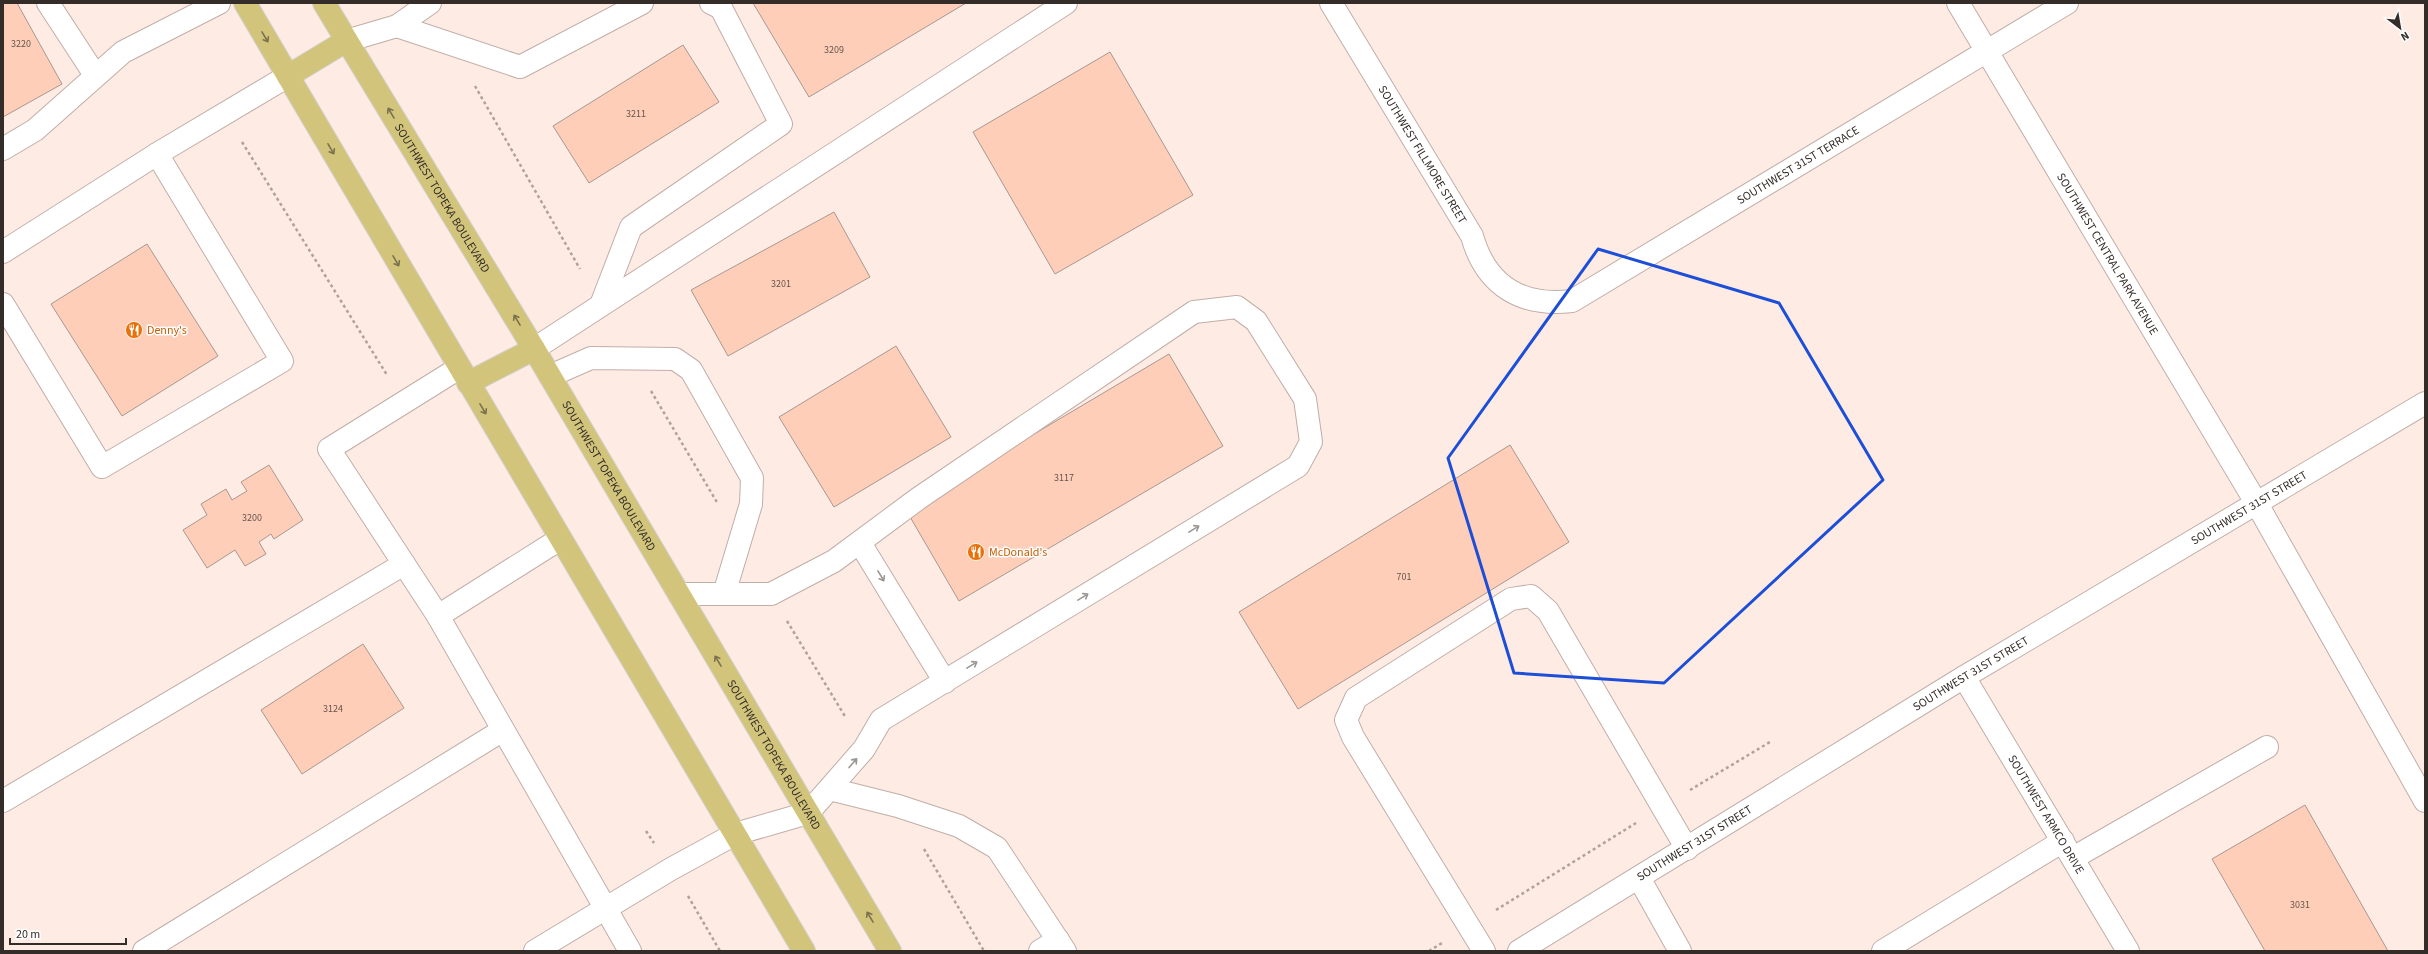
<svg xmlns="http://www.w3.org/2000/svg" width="2428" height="954" viewBox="0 0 2428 954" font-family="'Source Sans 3',sans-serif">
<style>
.building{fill:#ffceb8;stroke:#a89790}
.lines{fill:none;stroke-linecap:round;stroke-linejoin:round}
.minor-casing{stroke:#c0aea7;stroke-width:24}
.major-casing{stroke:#d2d1d0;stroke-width:24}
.path{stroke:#afa19b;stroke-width:2.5;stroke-dasharray:3 3;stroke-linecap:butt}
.minor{stroke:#fff;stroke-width:22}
.major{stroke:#d2c57b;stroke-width:22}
.oneway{stroke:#7b714e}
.oneway2{stroke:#999694}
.marked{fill:none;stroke:#1d4ed8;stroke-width:3;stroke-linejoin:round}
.labels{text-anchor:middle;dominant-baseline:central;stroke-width:3;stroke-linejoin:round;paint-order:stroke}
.number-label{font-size:10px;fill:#66544d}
.street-label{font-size:12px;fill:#332c29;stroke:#fdfdfd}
.food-label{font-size:12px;fill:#c56008;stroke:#fdfdfd;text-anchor:start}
</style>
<rect width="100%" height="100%" fill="#feece4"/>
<path class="building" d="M3,3H17L62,84L3,117Z
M753,3H966L809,97Z
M683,45L719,102L589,183L553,126Z
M1110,52L1193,195L1055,274L973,132Z
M834,212L870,277L728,356L691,290Z
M147,244L218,356L122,416L51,304Z
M896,346L951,437L834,507L779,417Z
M1169,354L1223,446L959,601L906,510Z
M1510,445L1569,542L1298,709L1239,612Z
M269,465L303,520L274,539L271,534L259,542L266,554L245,566L235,550L207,568L183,530L207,515L201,504L226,489L232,500L247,491L241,482Z
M363,644L404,708L302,774L261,710Z
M2305,805L2388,951H2265L2212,859Z"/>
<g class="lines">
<g class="minor-casing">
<g id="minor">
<path d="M48,3L95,75"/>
<path id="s1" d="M1331,3L1472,236C1486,286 1522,307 1572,301L2067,3"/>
<path id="s2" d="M1958,3L2257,504L2425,801"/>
<path d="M397,26L520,67L642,3"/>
<path d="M346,41L397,26L430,3"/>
<path d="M3,149L35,130L123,52L219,3"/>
<path d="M3,252L157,154"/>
<path d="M3,304L102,467L282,361L157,154L288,76"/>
<path d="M601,305L631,227L781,124L721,8L711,3"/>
<path d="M534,349L1066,3"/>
<path d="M550,376L591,358L675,359L691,370L752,478L751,504L724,594"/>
<path d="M560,539L438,616L630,951"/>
<path d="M860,543L945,682"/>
<path d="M404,564L438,616"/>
<path id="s3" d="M1964,677L2128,951"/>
<path d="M830,789L898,806L959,826L997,848L1065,951"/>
<path d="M3,801L404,564L329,449L459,368"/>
<path d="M2073,858L2267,747"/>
<path d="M1639,878L1680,951"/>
<path d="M144,951L503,730"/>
<path d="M535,951L671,869L735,834L808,813L864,749L881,720L1298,466L1311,442L1305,399L1256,321L1237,307L1194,312L919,498L834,561L771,594H679"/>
<path d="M1040,951L1058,940"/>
<path d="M1484,951L1353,737L1346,720L1356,698L1511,599L1531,596L1548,611L1687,849"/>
<path id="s4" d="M1519,951L1964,677L2425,403"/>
<path d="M1883,951L2063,841"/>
</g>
</g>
<g class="major-casing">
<g id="major">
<path d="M245,3L804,951"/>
<path id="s5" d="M324,3L534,349L890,951"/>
<path d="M288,76L346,41"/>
<path d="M468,383L534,349"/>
</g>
</g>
<path class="path" d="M475,86L580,269
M242,142L387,375
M651,391L718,504
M787,621L846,718
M1690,790L1770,742
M646,831L654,843
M924,849L984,951
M688,896L720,951
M1496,910L1636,823
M1429,951L1442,943"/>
<use href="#minor" class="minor"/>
<use href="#major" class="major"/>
</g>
<defs><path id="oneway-shaft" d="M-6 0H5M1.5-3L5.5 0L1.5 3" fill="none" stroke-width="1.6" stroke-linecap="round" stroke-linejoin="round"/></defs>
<g class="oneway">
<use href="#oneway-shaft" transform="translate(265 37) rotate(59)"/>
<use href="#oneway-shaft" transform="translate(391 113) rotate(-121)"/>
<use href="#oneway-shaft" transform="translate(331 149) rotate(60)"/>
<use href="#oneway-shaft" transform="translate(396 261) rotate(60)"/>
<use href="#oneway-shaft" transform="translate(517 320) rotate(-121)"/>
<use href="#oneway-shaft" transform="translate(483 409) rotate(59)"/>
<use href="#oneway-shaft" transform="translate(718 661) rotate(-121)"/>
<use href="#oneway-shaft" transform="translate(870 917) rotate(-121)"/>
</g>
<g class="oneway2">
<use href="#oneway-shaft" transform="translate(1194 529) rotate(-31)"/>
<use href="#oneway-shaft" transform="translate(881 576) rotate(59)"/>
<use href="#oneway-shaft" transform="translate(1083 597) rotate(-31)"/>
<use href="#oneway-shaft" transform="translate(972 665) rotate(-31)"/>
<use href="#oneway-shaft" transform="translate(853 763) rotate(-49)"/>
</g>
<path class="marked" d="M1598,249L1779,303L1883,480L1664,683L1514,673L1448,458Z"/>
<defs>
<g id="restaurant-disc" transform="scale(0.9)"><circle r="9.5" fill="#e8710a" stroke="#fdfdfd"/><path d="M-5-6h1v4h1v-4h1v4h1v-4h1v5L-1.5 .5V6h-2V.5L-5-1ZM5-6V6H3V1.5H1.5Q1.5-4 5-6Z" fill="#fff"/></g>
</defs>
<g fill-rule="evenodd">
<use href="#restaurant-disc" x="134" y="330"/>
<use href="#restaurant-disc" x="976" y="552"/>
</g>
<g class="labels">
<g class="number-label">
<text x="21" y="44">3220</text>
<text x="834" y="50">3209</text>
<text x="636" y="114">3211</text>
<text x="781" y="284">3201</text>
<text x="1064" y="478">3117</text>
<text x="252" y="518">3200</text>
<text x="1404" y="577">701</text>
<text x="333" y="709">3124</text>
<text x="2300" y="905">3031</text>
</g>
<g class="street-label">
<text stroke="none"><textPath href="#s1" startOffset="177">SOUTHWEST FILLMORE STREET</textPath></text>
<text stroke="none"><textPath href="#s1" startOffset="668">SOUTHWEST 31ST TERRACE</textPath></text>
<text stroke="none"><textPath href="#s5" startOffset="228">SOUTHWEST TOPEKA BOULEVARD</textPath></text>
<text stroke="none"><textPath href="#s2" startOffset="292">SOUTHWEST CENTRAL PARK AVENUE</textPath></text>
<text stroke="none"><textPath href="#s5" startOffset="552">SOUTHWEST TOPEKA BOULEVARD</textPath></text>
<text stroke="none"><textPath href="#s4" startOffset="854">SOUTHWEST 31ST STREET</textPath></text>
<text stroke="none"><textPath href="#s4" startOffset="530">SOUTHWEST 31ST STREET</textPath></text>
<text stroke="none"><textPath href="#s5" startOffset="876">SOUTHWEST TOPEKA BOULEVARD</textPath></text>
<text stroke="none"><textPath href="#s3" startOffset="160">SOUTHWEST ARMCO DRIVE</textPath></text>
<text stroke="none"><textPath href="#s4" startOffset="206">SOUTHWEST 31ST STREET</textPath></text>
</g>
<g class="food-label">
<text x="147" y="330">Denny's</text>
<text x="989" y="552">McDonald's</text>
</g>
</g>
<rect width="2428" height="954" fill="none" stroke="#332c29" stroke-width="8"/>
<g transform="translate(2400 28) rotate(149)" stroke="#fdfdfd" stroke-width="3" paint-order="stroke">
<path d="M0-3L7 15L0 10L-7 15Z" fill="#332c29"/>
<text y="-6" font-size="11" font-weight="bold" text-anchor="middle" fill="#332c29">N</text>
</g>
<path d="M10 938v6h116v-6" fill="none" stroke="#332c29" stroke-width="2"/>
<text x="16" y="938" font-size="12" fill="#332c29" stroke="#fdfdfd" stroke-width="3" paint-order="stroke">20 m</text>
</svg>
